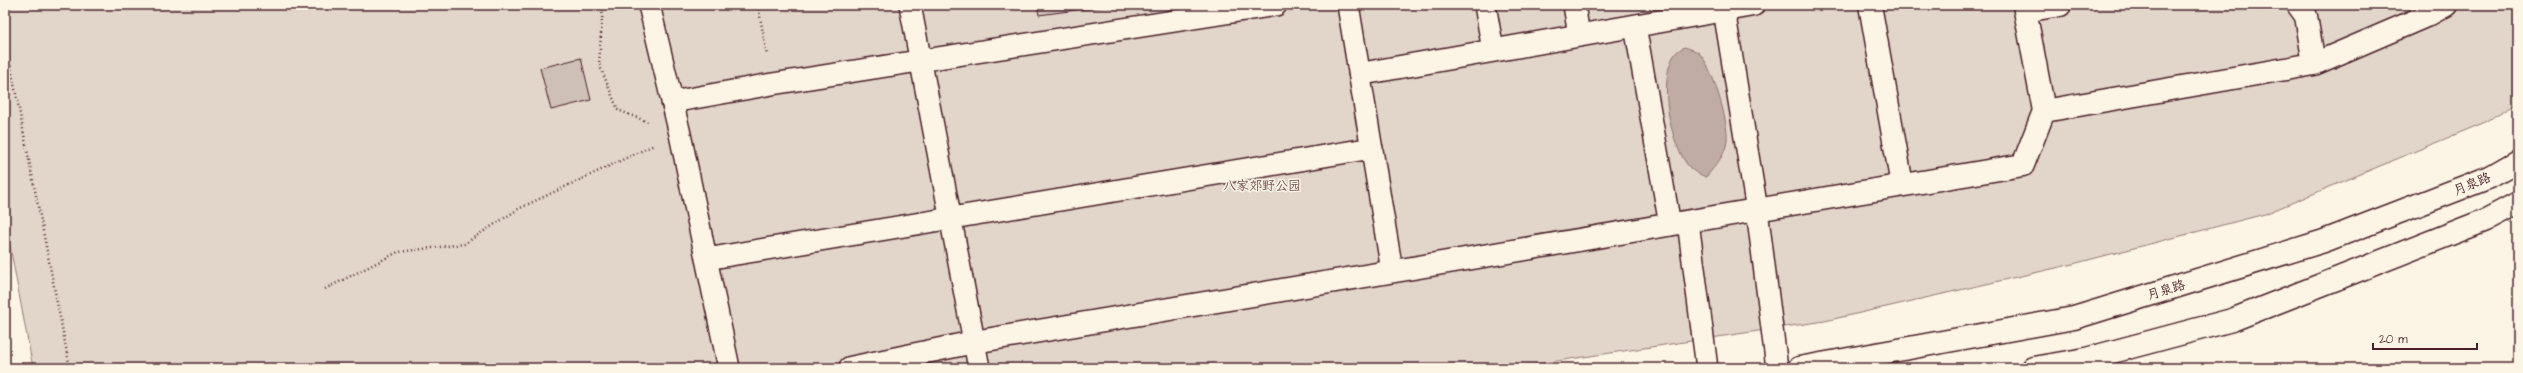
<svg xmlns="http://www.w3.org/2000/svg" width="2523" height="373" viewBox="0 0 2523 373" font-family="'Architects Daughter','LXGW WenKai TC',sans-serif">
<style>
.green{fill:#e2d5ca;stroke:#967a7a}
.water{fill:#c0aca5;stroke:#917474}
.building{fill:#cfc0b7;stroke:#4a1f2b}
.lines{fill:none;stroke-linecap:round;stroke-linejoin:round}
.service-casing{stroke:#4a1f2b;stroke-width:24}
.minor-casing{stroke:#4a1f2b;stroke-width:25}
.secondary-casing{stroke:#4a1f2b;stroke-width:25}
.path{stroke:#4a1f2b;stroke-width:2.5;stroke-dasharray:1 3;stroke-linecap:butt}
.service{stroke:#fcf5e5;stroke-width:21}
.minor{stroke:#fcf5e5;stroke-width:22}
.secondary{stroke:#fcf5e5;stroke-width:22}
.labels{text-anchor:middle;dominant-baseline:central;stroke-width:3;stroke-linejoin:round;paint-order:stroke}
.street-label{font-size:13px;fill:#4a1f2b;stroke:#fcf5e5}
.park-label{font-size:13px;fill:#704c53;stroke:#fcf5e5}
</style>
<rect width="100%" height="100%" fill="#fcf5e5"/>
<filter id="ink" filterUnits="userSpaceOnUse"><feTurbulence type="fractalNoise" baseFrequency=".025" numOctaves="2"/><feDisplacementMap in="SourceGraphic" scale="8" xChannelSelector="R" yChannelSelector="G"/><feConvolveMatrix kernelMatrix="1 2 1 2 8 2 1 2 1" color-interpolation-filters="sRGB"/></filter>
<g filter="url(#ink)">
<path class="green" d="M5,5H2518V102L2483,123L2265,214L2069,265L1825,321L1510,368H33L5,220Z"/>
<path class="water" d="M1685,47C1689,49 1696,50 1699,53C1712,65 1729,123 1727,140C1726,155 1715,166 1706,177C1701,175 1694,172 1690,168C1670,146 1657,79 1675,54C1677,51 1682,48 1685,47Z"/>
<path class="building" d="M1037,5H1114L1039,15Z
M581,58L591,100L551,110L540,68Z"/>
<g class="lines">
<g class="service-casing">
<path id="service" d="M649,5L680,134L729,368
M910,5L979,368
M1348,5L1392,271
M1485,5L1493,50
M1574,5L1579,35
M1724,10L1757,210L1777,368
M1635,26L1670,225
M672,102L772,84L1276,5
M1688,222L1707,368
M706,259L1372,148"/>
</g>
<g class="minor-casing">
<path id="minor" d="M1870,5L1902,185
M2024,5L2044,111
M2298,5L2306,16L2314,64
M2025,11L2060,5
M1360,74L1753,5
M850,368L974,342L2023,165L2044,111L2314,64L2426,16L2446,5"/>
</g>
<g class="secondary-casing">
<path id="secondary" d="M1799,368L2074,318L2324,241L2490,177L2518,161
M2033,368L2086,359L2232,320L2486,220L2518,203"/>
</g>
<path class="path" d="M603,5L599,64L618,110L648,122
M758,5L767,56
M5,38L70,368
M325,289L398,252L464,244L520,208L654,145"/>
<use href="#service" class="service"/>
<use href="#minor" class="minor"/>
<use href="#secondary" class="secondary"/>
</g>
</g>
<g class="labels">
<g class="street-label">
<text transform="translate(2472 184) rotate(-22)">月泉路</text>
<text transform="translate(2166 290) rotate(-17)">月泉路</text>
</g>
<g class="park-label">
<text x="1262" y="186">八家郊野公园</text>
</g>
</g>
<rect width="2523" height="373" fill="none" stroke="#fcf5e5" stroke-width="20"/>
<rect x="10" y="10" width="2503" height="353" fill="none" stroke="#4a1f2b" stroke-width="1.5" filter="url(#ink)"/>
<path d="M2373 343v6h104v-6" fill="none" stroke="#4a1f2b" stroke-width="2"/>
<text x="2379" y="343" font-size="12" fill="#4a1f2b" stroke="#fcf5e5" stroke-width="3" paint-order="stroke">20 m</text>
</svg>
